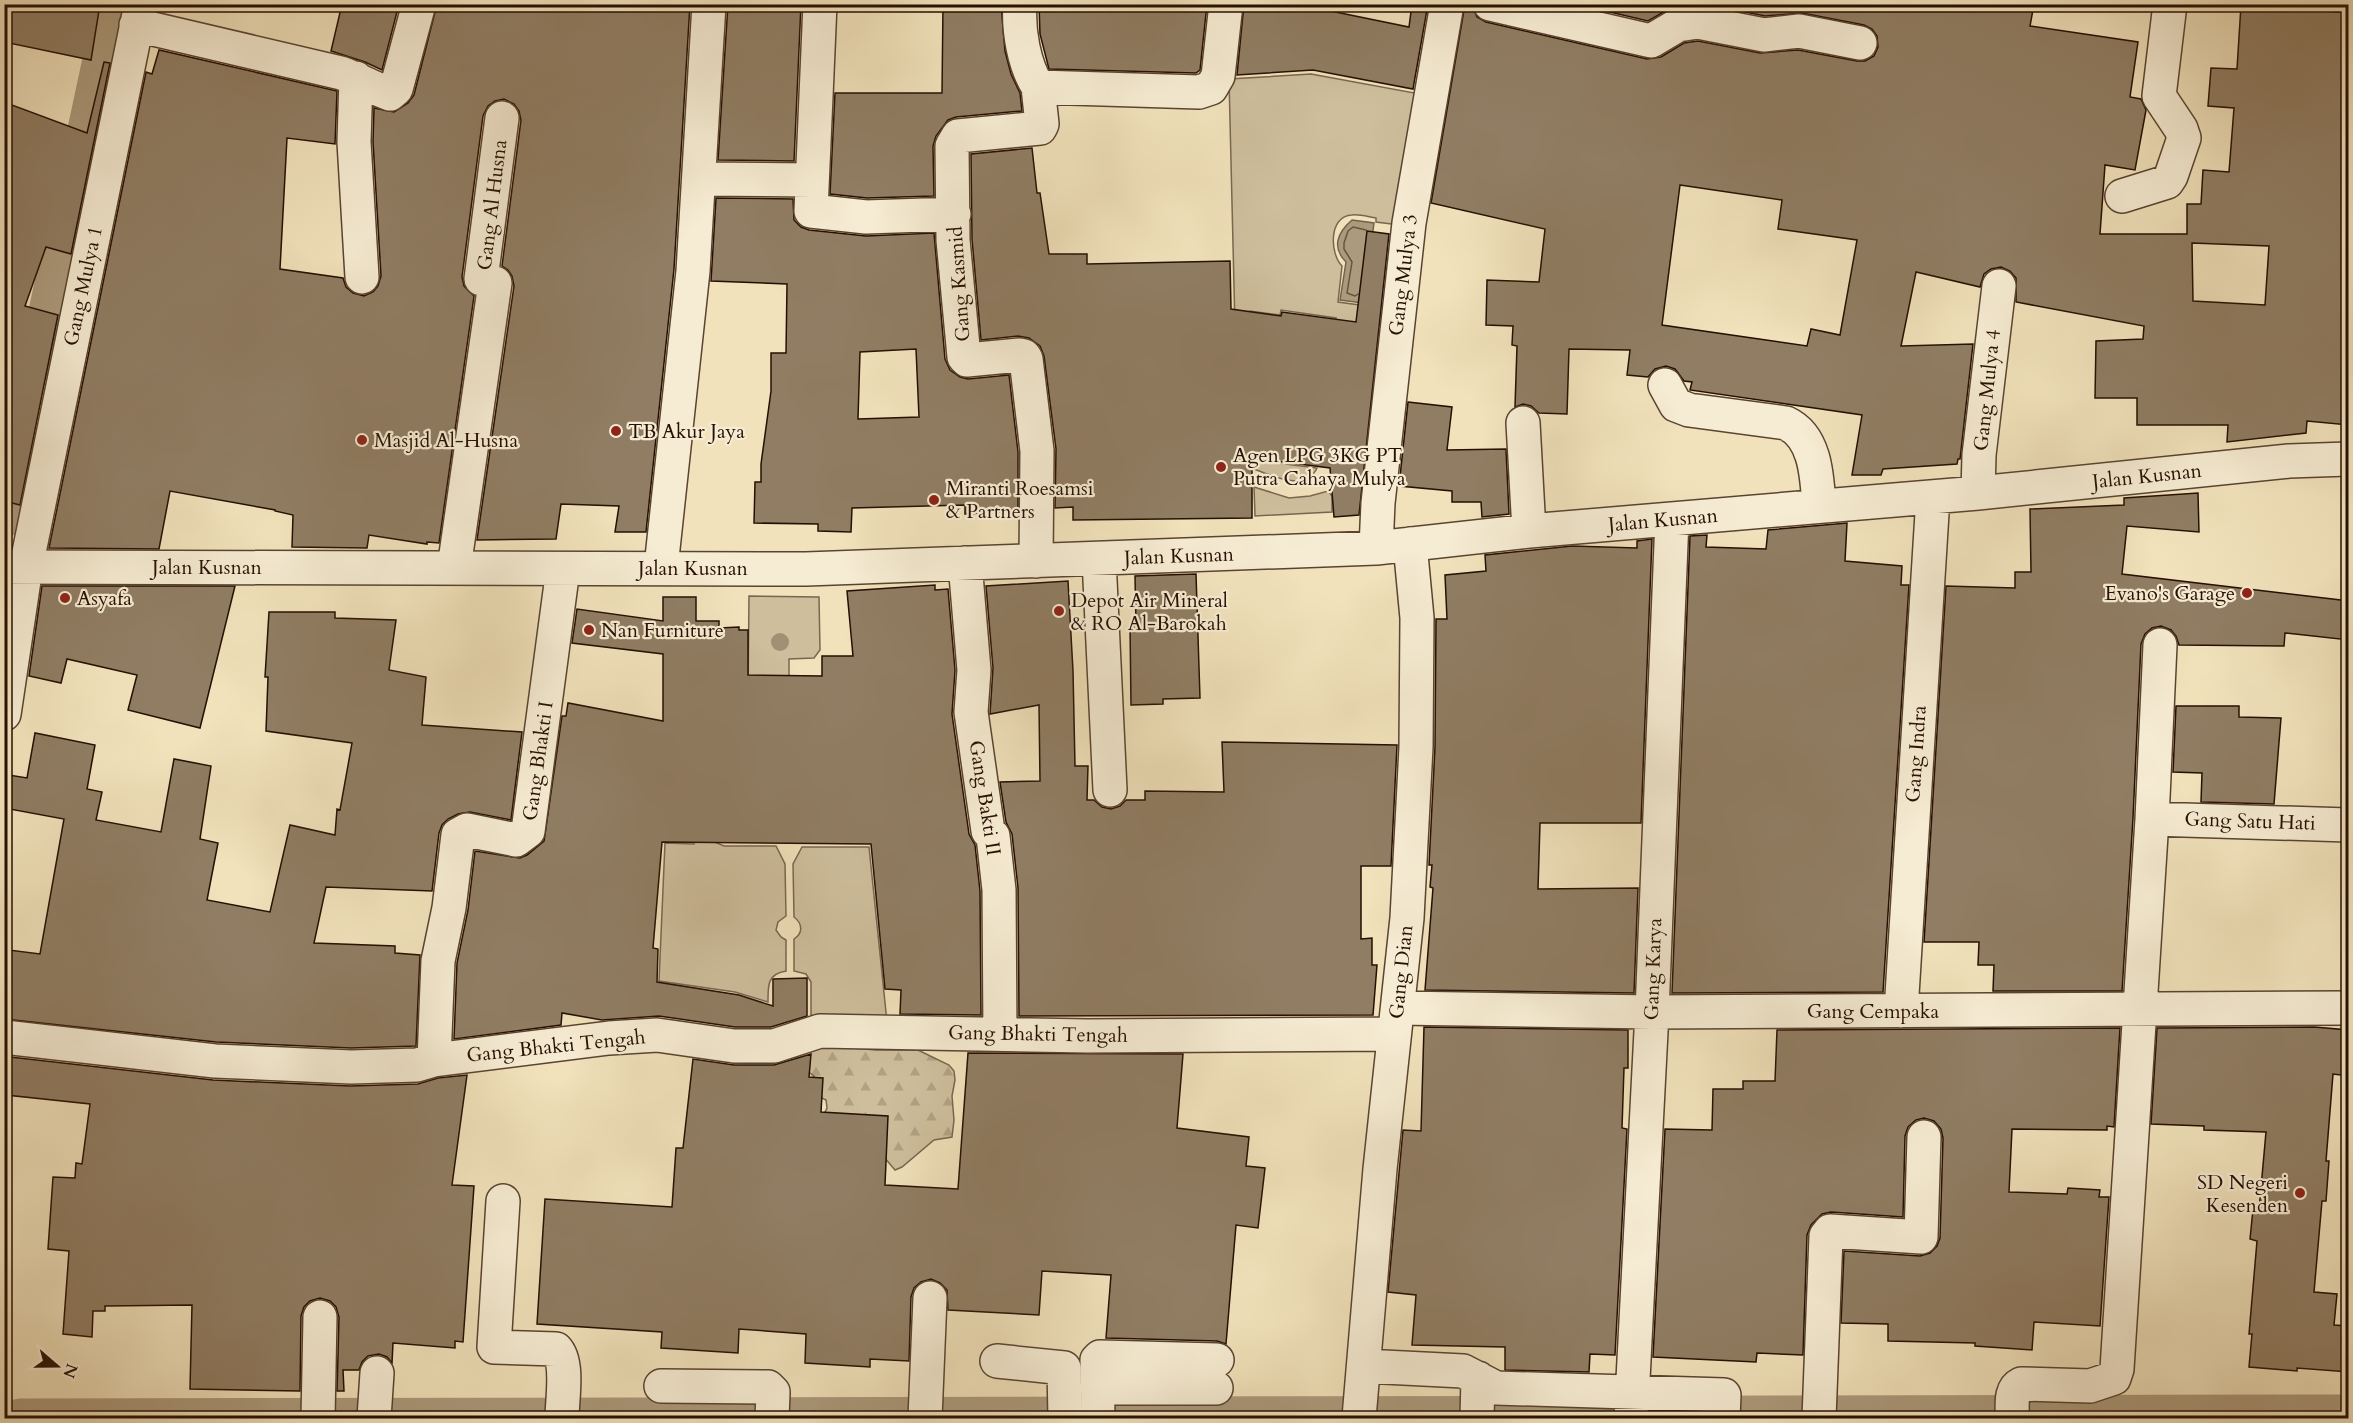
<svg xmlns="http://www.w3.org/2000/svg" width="2353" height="1423" viewBox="0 0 2353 1423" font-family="Cardo,serif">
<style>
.grass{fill:#cebe9c;stroke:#7a6650;stroke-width:1.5}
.forest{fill:url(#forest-firs);stroke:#7a6650;stroke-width:1.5}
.water{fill:#ac9a7c;stroke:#76624c;stroke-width:1.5}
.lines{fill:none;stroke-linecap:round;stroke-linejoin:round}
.shore{stroke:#695440;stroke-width:1.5}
.canal{stroke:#ac9a7c;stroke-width:39}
.building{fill:#907d63;stroke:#260f03;stroke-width:1.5;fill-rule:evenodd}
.minor-casing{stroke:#594431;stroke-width:36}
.minor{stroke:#f6ecd3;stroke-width:33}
.tree{fill:#a29074}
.poi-dot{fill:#8f2418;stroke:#f6ecd3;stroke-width:2}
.labels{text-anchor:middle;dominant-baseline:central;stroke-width:4.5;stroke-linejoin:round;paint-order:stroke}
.street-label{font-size:20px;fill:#260f03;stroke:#f6ecd3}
.poi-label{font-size:20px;fill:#260f03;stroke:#f6ecd3;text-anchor:start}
</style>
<defs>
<pattern id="forest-firs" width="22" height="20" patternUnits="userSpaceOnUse" patternTransform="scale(1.5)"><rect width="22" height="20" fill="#cebe9c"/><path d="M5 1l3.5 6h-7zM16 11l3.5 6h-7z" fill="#b1a285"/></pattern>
</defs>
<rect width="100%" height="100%" fill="#f1e2bb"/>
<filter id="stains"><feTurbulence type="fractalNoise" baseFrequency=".00333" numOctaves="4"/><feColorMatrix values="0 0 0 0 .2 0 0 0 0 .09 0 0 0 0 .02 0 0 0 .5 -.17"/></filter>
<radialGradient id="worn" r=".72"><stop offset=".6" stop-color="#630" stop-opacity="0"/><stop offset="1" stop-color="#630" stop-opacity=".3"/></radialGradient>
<path class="grass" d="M1311,74L1420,94L1399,225L1376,222V218C1369,217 1359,214 1352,215C1328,216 1330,254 1342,266L1338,302L1389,309L1385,334L1335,328L1336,318L1281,310L1280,315L1250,311L1248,320L1235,327L1229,79Z
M1253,434L1290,440L1286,464L1317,468C1306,492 1272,476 1254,469Z
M1254,487L1289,498L1310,496L1328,491L1332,496V512L1255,516Z
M749,596L819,597L820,650L814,658L789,659V685L748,694Z
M694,833L724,846H776L785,864L786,916L778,922L776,930L781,937L786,940V971C767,974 768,986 768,1002L735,992L659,981L665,843L694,844Z
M802,847H869L887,1022L826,1019L811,1015V982L806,974L794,971V939C803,933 803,924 794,917L793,864Z"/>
<path class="forest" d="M800,1043L876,1050H918L949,1065L954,1071L955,1080L952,1096L954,1120L952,1137L934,1140L902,1167L895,1170L884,1157L823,1116L827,1108L826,1100L810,1092L814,1076C803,1068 796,1064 795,1050Z"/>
<path class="water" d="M1352,220L1374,223L1363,303L1340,300L1346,262C1331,247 1338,232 1352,220Z"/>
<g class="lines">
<path class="shore" d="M1358,294L1355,296L1347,293L1352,262L1344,249V243L1348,231L1353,227L1366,230"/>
<path class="canal" d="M37,363L114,4
M4,518L19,450
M20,1418L2348,1414"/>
</g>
<path class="building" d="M4,4H100L91,60L4,42Z
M342,4H399L382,70L365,62L331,51Z
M437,4H690L674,269L646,532H615L619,506L561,504L556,539L477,540L514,286L512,276L508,270L502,266L521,120L519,111L514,104L504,99L495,101L488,106L483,116L462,277L464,286L474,296L439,543L427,542V544L369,535L367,548L292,547L293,515L275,511V510L170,491L159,549L49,548L146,72L152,74L159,50L337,91L335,144L287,138L280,269L343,278L346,287L353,293L364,296L373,292L378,286L381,276L373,142L374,108L394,112L408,103L414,95Z
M728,4H801L794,161L718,160Z
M943,4H1001L1005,51L1011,74L1020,93L1022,111L956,117L948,120L936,136L933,146L934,196L867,198L830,194L835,93H942Z
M1039,4H1207L1200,70L1196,73L1049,69L1040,34Z
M1244,4L1321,9L1409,27L1412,4H1428L1413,89L1313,70L1237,75Z
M1465,4H1472L1477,17L1486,22L1647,59L1661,57L1684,43L1698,41L1760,53L1798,50L1857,61H1865L1874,56L1878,47L1877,36L1872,29L1864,25L1802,13L1765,16L1706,4H2034L2030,26L2138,42L2130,97L2141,99L2146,110L2135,170L2105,165L2100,234H2187V204H2201L2203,170L2229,172L2234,108L2208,106L2211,68L2237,69L2241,5L2349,13V425L2307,421L2306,433L2227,442L2228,425H2137V398H2095L2096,341L2143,339L2144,326L2016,302V278L2010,271L2001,267L1991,269L1984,274L1980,287L1916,272L1901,346L1973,344L1960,459H1958L1957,464L1883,469L1881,475H1852L1862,415L1690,390L1692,382L1684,381L1675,369L1666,366L1655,369L1648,377L1627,375L1630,350L1569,349L1567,414L1539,413L1531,406L1523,404L1515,407L1517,346L1512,345L1513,326L1486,325L1487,280L1539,282L1545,229L1431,203ZM1680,185L1782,200L1778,229L1857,240L1840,335L1811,329L1807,346L1662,325ZM2192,243L2269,246L2265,305L2193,301Z
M1576,4H1688L1669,9L1648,21Z
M104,62L110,63L71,254L46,247L25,306L58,315L20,505L4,501V102L87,133Z
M1032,148L1037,193H1040L1049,254H1087V264L1230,261L1231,309L1281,316L1282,312L1356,322L1367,231L1389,234L1359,515L1334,517L1330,468L1252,458V518L1073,520V507L1055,508L1056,449L1044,356L1040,346L1029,338L1018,336L981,340L972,239L971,154Z
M716,198L793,199L794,220L801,227L809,230L866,236L934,233L945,359L950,370L960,377L968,379L1009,375L1018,452V511L965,514V505L852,508L851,532L818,531V524L754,523L755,482H761V464L771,391V353H786L787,284L711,281ZM916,349L919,417L858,419L860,352Z
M1408,402L1452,407L1447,450L1506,449L1509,514L1482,517L1481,502H1452V491L1399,486Z
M2198,493L2199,532L2127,526L2122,574L2349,601V640L2285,633L2284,646L2179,645L2176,636L2171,630L2161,626L2152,628L2145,634L2141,644L2133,818L2122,991H1993L1994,965H1978L1979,942H1924L1946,586L2015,588V572H2031L2030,509L2124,505V498Z
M1847,523L1845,561L1902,566L1901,585H1909L1883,992L1672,993L1690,536L1707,535L1706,547L1766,549L1768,530Z
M1652,539L1641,823H1540L1538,889L1638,888L1634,993L1425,990L1433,888L1430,887L1432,865H1429L1435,747L1436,619H1447L1445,575L1486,571L1485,555L1572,546L1637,548V541Z
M1196,574L1200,698L1163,699V704L1131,705L1130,626H1136L1135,576Z
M1068,581L1073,671L1075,766H1088L1087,800H1094L1102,807L1111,809L1120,806L1126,800H1145V791L1224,792L1222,742L1397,745L1391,866H1361V939L1372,938V965H1377L1373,1015L1019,1016L1018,888L1012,834L1006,822L1000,782L1040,781L1039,705L990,714L993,668L986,586Z
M935,585V590L948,589L955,670L952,714L969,834L975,845L980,891L981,1015L900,1014L901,990L885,989L871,844L662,842L653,948L658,949L657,982L739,995L773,1006V979L807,978V1016L771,1027H735L659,1016L602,1020L562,1013L561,1025L454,1039L457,963L468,910L475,851L520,858L527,855L544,841L562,716H566L568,703L663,721V654L572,643L577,609L663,621V597H696V621H719V628L739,627V630H748V675L822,676V656H853L847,591Z
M42,586H235L200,728L128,710L137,675L67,659L61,683L29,676Z
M269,612H335V618L396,620L389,670L426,677L422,725L522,732L511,820L470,812L458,814L448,819L442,825L439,833L432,891L326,887L314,943L395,946V953L420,955L416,1046L351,1048L216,1042L4,1019L9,950L40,954L64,819L4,808L9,775L27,778L35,733L95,745L87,789L102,792L96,820L161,832L174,759L211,766L200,839L218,843L207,900L270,912L290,825L335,835L337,809L340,810L352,743L266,731L268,677H265Z
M2176,706H2239V717L2281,718L2274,804L2201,802L2202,773L2173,772Z
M1424,1027L1628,1030V1068H1624L1622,1128L1627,1129L1615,1355L1590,1354L1589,1372L1505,1370V1347L1412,1345L1416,1295L1388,1292L1403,1130L1421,1131Z
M2314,1027L2349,1030V1076L2333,1074L2326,1161H2329L2326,1201H2322L2314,1292L2337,1294L2334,1325L2349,1326V1372L2297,1368V1371L2249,1367L2252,1334H2249L2257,1241L2250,1239L2253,1209L2259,1210L2266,1132L2204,1130V1126L2151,1124L2157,1028Z
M2120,1028L2114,1127L2107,1126V1130L2012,1129L2009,1192L2067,1194L2068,1188L2100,1190L2099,1197H2109L2100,1326L2034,1322L2032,1350L1975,1346V1343L1888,1341V1324L1841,1323L1844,1251L1920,1256L1930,1253L1937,1246L1940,1238L1943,1138L1941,1129L1934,1121L1924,1118L1916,1120L1908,1127L1905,1136L1903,1217L1831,1212L1822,1214L1811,1225L1807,1235L1803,1355L1757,1353L1756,1362L1653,1357L1665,1129L1712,1130L1713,1089H1743V1081H1775L1777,1030Z
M968,1053L1183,1054L1177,1128L1249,1137L1246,1166L1265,1168L1258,1228L1236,1225L1226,1344L1217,1341L1106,1338L1111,1275L1042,1271L1039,1315L948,1310L947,1290L940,1283L931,1279L921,1282L914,1288L911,1297L909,1361L870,1359V1367L805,1363L806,1334L739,1329L738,1353L661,1348L662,1332L537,1324L545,1199L672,1207L676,1148H683L693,1059L734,1065H774L811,1054L809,1077L823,1078L821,1112L888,1116L885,1185L958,1189Z
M10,1057L213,1080L350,1086L418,1084L438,1078L467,1075L452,1185L474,1186L463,1342L455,1341V1348L393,1343L392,1363L387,1357L379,1354L368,1356L362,1362L359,1370H343L344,1391H337L339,1317L336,1307L330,1301L320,1298L310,1301L304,1307L301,1316L300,1391L190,1389L192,1305L105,1306V1311H93L92,1337L63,1334L69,1251L48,1249L53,1177L75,1178L76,1163L82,1164L90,1104L6,1095Z"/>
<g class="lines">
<g class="minor-casing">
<path id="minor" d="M820,4L811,211L866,217L954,214
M1020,4C1018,31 1024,65 1038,87
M1490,4L1651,41L1678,25L1698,22L1764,35L1799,31L1860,43
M136,25L341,73C358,79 372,88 390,94L396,89L419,4
M356,78L354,142L362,277
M699,179L812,180
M2122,196L2167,182L2171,176L2184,138L2181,129L2159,96L2170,4
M1665,385L1676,405L1689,410L1786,423C1816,437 1817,477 1819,506
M1523,423L1529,531
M1978,493L1979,455L1999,286
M1376,548L1378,503L1409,223L1447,4
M1099,559L1110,790
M1036,561L1037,451L1026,359L1024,356L1020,355L967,360L964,357L953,240L952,146L958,136L1040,128L1042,124L1038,87L1199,92L1211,88L1218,76L1226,4
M965,563L974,670L971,712L988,831L993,836L999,890L1000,1034
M4,567L806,569L1376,548L1529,531L1978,493L2289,461L2348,459
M661,567L693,271L709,4
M454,568L495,283L481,279L502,118
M4,714L26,567L141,4
M2152,819L2348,825
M1398,1008L1652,1012L2348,1008
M1901,1011L1933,497
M4,1037L215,1061L351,1067L417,1065L434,1060L609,1038L657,1035L734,1046H774L820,1031L1088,1036L1394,1034
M434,1060L438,961L449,908L458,835L467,830L516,840L528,831L563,569
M503,1201L494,1347L556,1349C569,1362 562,1400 562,1418
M997,1361L1064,1368L1065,1418
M1364,1366L1463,1371L1496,1388L1724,1395L1723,1418
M661,1386L768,1387L773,1392L772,1418
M1097,1388H1216
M318,1418L320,1317
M374,1418L377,1373
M925,1418L930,1298
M1098,1418L1097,1360L1100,1357L1217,1360
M1359,1418L1380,1169L1407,918L1416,747L1417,618L1410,544
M1477,1418L1478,1378
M1631,1418L1652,1012L1672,519
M1819,1418L1826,1236L1830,1231L1921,1237L1924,1137
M2012,1418C2013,1407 2009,1390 2021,1384L2090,1386L2114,1378L2117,1369L2152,819L2160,645"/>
</g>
<use href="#minor" class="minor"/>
</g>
<circle class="tree" cx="780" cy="642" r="9"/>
<g class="poi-dot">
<circle cx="616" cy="431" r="6"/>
<circle cx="362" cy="440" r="6"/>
<circle cx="1221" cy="467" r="6"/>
<circle cx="934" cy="500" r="6"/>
<circle cx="2247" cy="593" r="6"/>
<circle cx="65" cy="598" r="6"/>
<circle cx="1059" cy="611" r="6"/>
<circle cx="589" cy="630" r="6"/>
<circle cx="2300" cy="1193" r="6"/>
</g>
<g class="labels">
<g class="street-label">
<text transform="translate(492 205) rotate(-83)">Gang Al Husna</text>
<text transform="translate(1403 275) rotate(-83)">Gang Mulya 3</text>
<text transform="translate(959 284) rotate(-94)">Gang Kasmid</text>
<text transform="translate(83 286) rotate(-78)">Gang Mulya 1</text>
<text transform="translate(1987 390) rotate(-84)">Gang Mulya 4</text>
<text transform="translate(2147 476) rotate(-6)">Jalan Kusnan</text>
<text transform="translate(1663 520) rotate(-5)">Jalan Kusnan</text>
<text transform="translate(1179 556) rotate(-2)">Jalan Kusnan</text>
<text x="207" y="567">Jalan Kusnan</text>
<text x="693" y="568">Jalan Kusnan</text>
<text transform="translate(1916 754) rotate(-86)">Gang Indra</text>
<text transform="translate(538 761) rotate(-82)">Gang Bhakti I</text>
<text transform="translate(985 798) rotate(81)">Gang Bakti II</text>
<text transform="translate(2250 821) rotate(2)">Gang Satu Hati</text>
<text transform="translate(1653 969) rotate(-88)">Gang Karya</text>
<text transform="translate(1401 972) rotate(-84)">Gang Dian</text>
<text x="1873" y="1011">Gang Cempaka</text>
<text transform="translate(1038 1034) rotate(1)">Gang Bhakti Tengah</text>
<text transform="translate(556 1046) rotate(-6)">Gang Bhakti Tengah</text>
</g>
<g class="poi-label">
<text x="628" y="431">TB Akur Jaya</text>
<text x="374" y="440">Masjid Al-Husna</text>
<text x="1233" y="455">Agen LPG 3KG PT<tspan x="1233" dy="23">Putra Cahaya Mulya</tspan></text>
<text x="946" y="488">Miranti Roesamsi<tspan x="946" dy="23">&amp; Partners</tspan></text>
<text x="2235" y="593" text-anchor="end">Evano's Garage</text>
<text x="77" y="598">Asyafa</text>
<text x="1071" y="600">Depot Air Mineral<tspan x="1071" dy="23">&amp; RO Al-Barokah</tspan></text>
<text x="601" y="630">Nan Furniture</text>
<text x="2288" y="1182" text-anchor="end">SD Negeri<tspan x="2288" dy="23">Kesenden</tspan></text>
</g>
</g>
<rect width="2353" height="1423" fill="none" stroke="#f1e2bb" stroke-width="24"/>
<rect x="6" y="6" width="2341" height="1411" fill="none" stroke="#260f03" stroke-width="3"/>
<rect x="12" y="12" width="2329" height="1399" fill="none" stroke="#260f03" stroke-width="1.5"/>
<g transform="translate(57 1366) rotate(110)" stroke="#f6ecd3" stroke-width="4.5" paint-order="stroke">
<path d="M0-4.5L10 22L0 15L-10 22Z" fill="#260f03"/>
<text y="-9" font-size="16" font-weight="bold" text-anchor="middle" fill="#260f03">N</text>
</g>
<rect width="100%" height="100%" filter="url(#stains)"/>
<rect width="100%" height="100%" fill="url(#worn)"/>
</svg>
